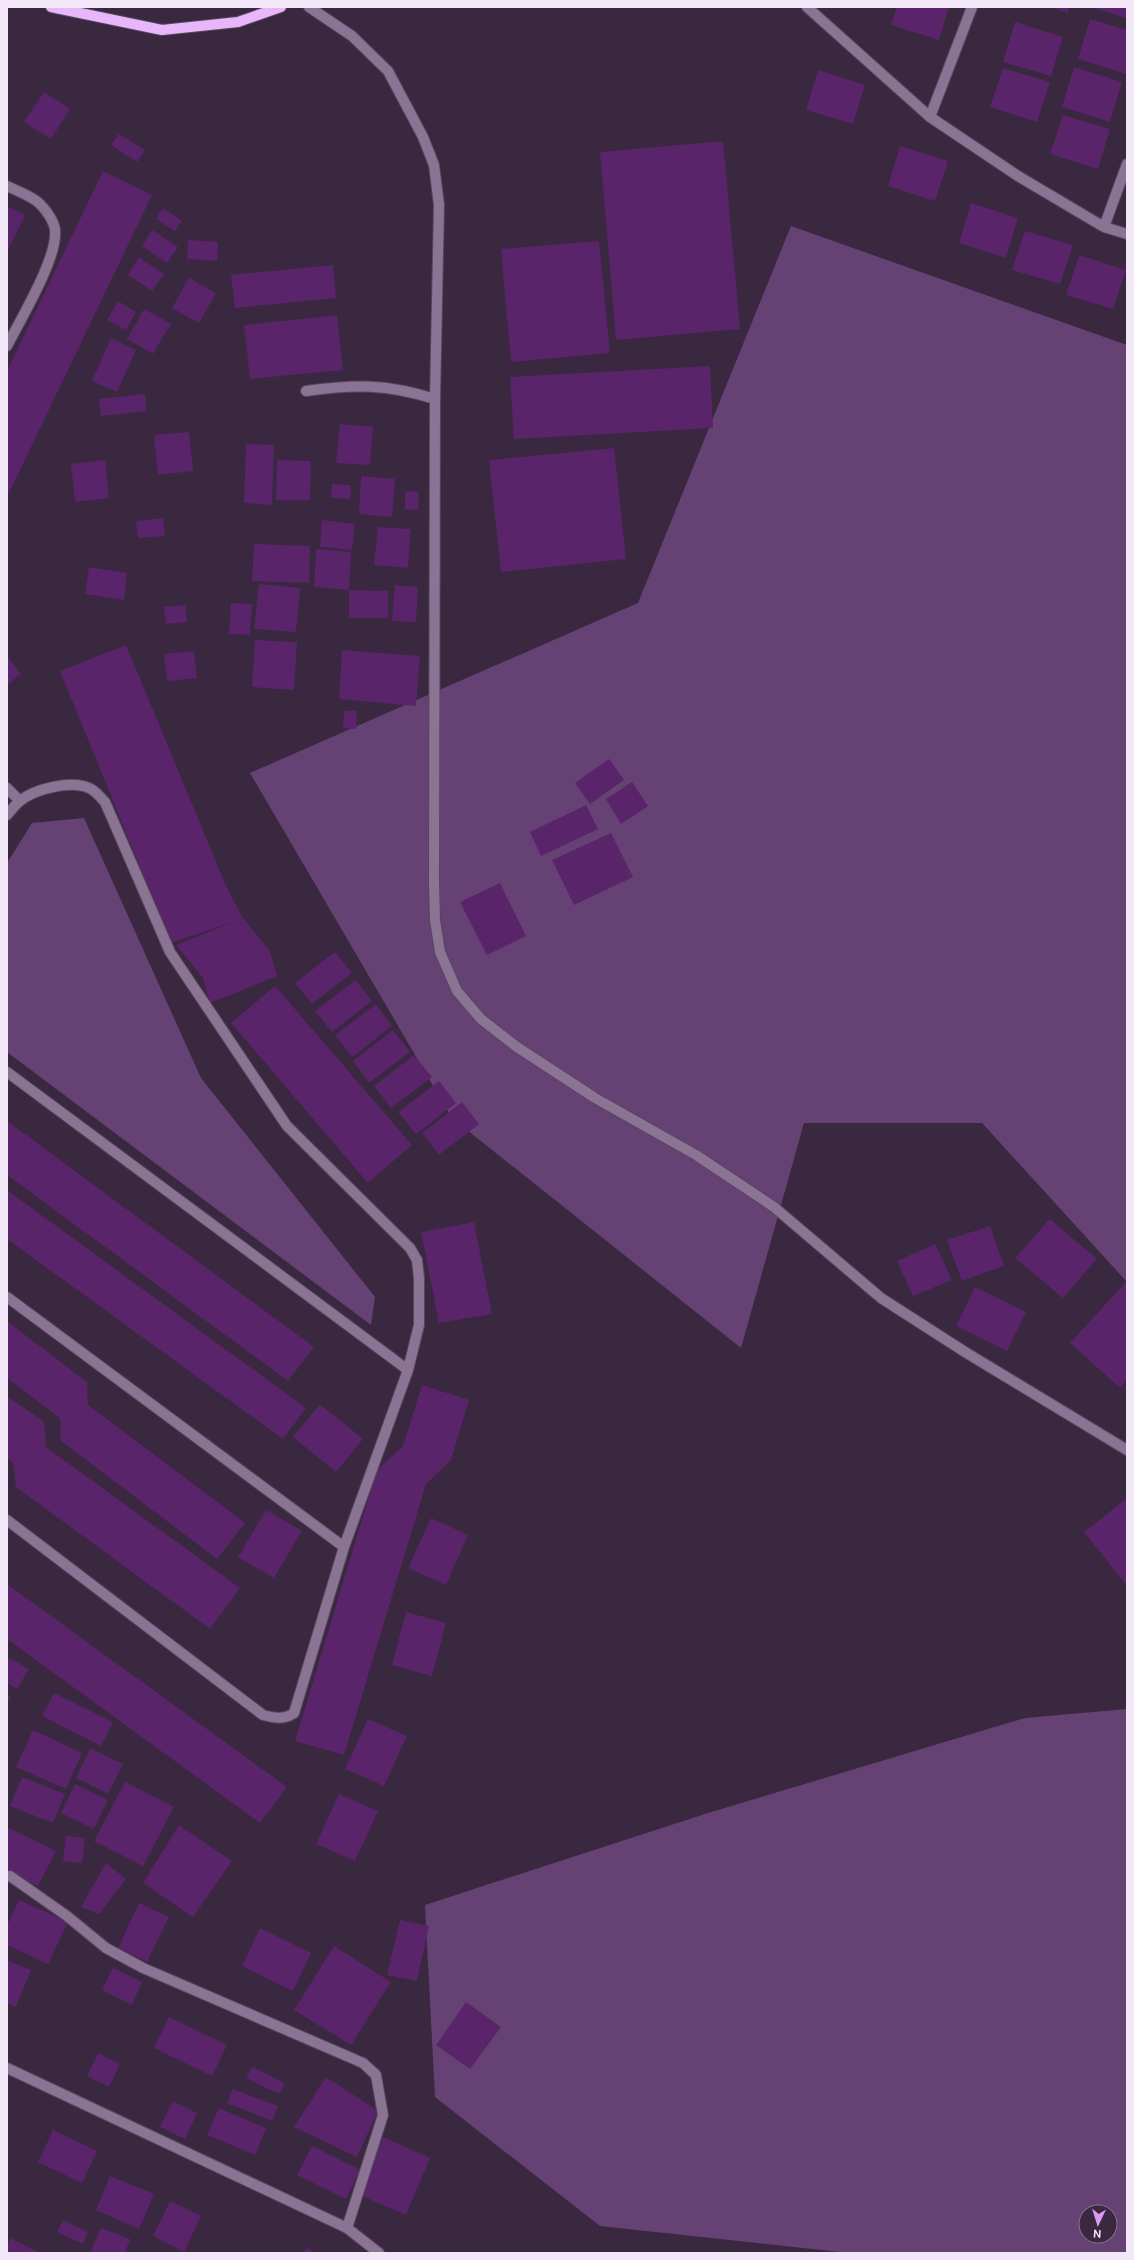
<svg xmlns="http://www.w3.org/2000/svg" width="1134" height="2260" viewBox="0 0 1134 2260" font-family="'DM Sans',sans-serif">
<style>
.green{fill:#664274;fill-rule:evenodd}
.building{fill:#59246a}
.lines{fill:none;stroke-linecap:round;stroke-linejoin:round}
.minor-casing{stroke:#57475c;stroke-width:12}
.major-casing{stroke:#57475c;stroke-width:12}
.minor{stroke:#8b7394;stroke-width:10}
.major{stroke:#e8b6fa;stroke-width:10}
</style>
<rect width="100%" height="100%" fill="#39283f"/>
<path class="green" d="M791,226L1127,345V1282L982,1123H804L741,1348L452,1118L250,773L638,603Z
M84,818L201,1078L375,1297L371,1325L7,1052V863L32,823Z
M1127,1709V2253H849L600,2226L435,2097L425,1905L708,1813L1025,1718ZM1086,2212H1110V2236H1086Z"/>
<path class="building" d="M897,7H949L939,40L891,25Z
M1050,7H1069L1068,13Z
M1097,7H1127V18L1096,9Z
M1090,19L1127,30L1126,74L1078,59Z
M1015,22L1063,37L1051,76L1003,62Z
M1074,67L1122,82L1110,122L1062,107Z
M1003,68L1050,82L1037,122L990,107Z
M818,70L865,85L853,124L806,110Z
M44,92L70,109L51,139L24,122Z
M1063,115L1110,129L1098,169L1050,154Z
M119,134L145,150L137,162L111,145Z
M723,141L740,329L616,340L600,152Z
M900,146L948,161L935,201L888,186Z
M103,171L152,195L7,497V371Z
M971,203L1018,218L1006,258L959,243Z
M7,206L25,215L7,252Z
M163,208L182,221L175,231L156,219Z
M152,230L178,247L167,263L142,246Z
M1025,231L1073,245L1060,284L1012,270Z
M188,240L218,242L217,261L187,259Z
M599,241L610,353L511,362L501,249Z
M1079,255L1126,270L1113,309L1066,295Z
M139,257L164,274L152,291L128,275Z
M333,265L336,298L235,308L231,275Z
M189,278L216,293L199,323L172,308Z
M118,301L136,312L126,330L107,320Z
M144,309L171,324L153,354L127,339Z
M337,315L343,370L250,379L244,325Z
M111,338L136,350L117,392L92,381Z
M710,366L713,428L514,439L510,377Z
M145,394L147,411L101,416L99,399Z
M340,424L373,427L370,465L336,463Z
M189,432L193,471L158,475L154,435Z
M246,444L274,445L272,505L244,503Z
M614,448L626,559L501,572L489,460Z
M105,460L109,498L75,502L71,464Z
M277,460L311,461L310,500H276Z
M361,476L395,479L392,517L359,514Z
M332,484L351,485L350,499L331,498Z
M405,491L419,492L418,510L405,509Z
M163,518L165,536L138,538L136,521Z
M322,520L355,524L352,550L320,547Z
M378,527L411,529L408,568L374,565Z
M254,544L310,546L309,583L252,581Z
M316,549L351,552L349,590L314,587Z
M89,567L127,573L124,600L85,594Z
M259,584L300,588L296,632L254,629Z
M395,585L418,587L416,622L392,621Z
M349,590L388,591V618H349Z
M231,603L252,604L250,635L229,634Z
M185,605L187,622L166,624L164,607Z
M255,640L297,642L294,690L252,687Z
M126,645L227,888L243,918L270,951L277,976L210,1003L203,978L176,945L236,921L171,943L60,671Z
M342,650L420,656L416,706L339,699Z
M194,651L197,678L167,681L164,654Z
M7,656L21,674L7,685Z
M344,711H357L356,729L343,728Z
M609,759L624,780L590,804L575,783Z
M632,782L648,806L621,824L606,799Z
M586,805L598,829L541,856L530,832Z
M611,833L633,877L574,905L552,860Z
M500,883L526,936L487,955L460,902Z
M335,952L352,973L312,1004L295,983Z
M356,980L372,1001L332,1032L315,1011Z
M275,986L412,1145L368,1183L231,1023Z
M376,1004L392,1026L352,1057L335,1035Z
M393,1030L410,1052L369,1083L353,1061Z
M414,1055L432,1077L391,1108L374,1086Z
M439,1081L456,1103L416,1134L398,1112Z
M462,1102L479,1124L439,1155L422,1133Z
M7,1121L314,1347L288,1381L7,1175Z
M7,1190L306,1408L283,1439L7,1239Z
M1050,1219L1097,1259L1063,1298L1015,1258Z
M474,1222L492,1314L439,1323L421,1232Z
M990,1226L1004,1266L962,1281L947,1240Z
M935,1244L952,1280L913,1296L897,1261Z
M1127,1281V1379L1120,1388L1070,1343Z
M975,1287L1026,1312L1007,1351L956,1326Z
M7,1321L87,1382L88,1405L245,1523L217,1559L61,1441L60,1418L7,1378Z
M422,1385L469,1400L451,1460L426,1484L344,1755L295,1741L377,1470L403,1446Z
M7,1396L44,1422L46,1447L240,1588L210,1629L16,1487L13,1463L7,1458Z
M320,1404L363,1439L336,1472L293,1437Z
M1127,1498V1586L1084,1532Z
M266,1510L302,1531L274,1578L238,1557Z
M431,1518L468,1535L446,1585L408,1568Z
M7,1584L287,1787L260,1823L7,1639Z
M406,1612L446,1623L432,1676L392,1665Z
M7,1657L29,1669L17,1689L7,1683Z
M54,1693L113,1722L101,1746L42,1716Z
M7,1694L11,1696L7,1705Z
M368,1719L407,1736L384,1786L345,1769Z
M33,1730L82,1753L66,1789L16,1767Z
M90,1748L123,1764L108,1794L76,1778Z
M22,1777L65,1794L53,1823L10,1806Z
M125,1782L174,1807L143,1866L94,1841Z
M75,1784L108,1800L94,1829L61,1813Z
M339,1794L378,1811L355,1861L316,1844Z
M179,1825L232,1861L193,1917L143,1883Z
M7,1827L56,1851L38,1886L7,1871Z
M66,1836L85,1838L82,1863L63,1861Z
M106,1863L126,1879L99,1914L81,1907Z
M19,1900L68,1922L48,1964L7,1945V1925Z
M139,1903L169,1917L147,1962L118,1948Z
M400,1920L429,1926L417,1981L387,1975Z
M260,1928L311,1953L293,1991L242,1966Z
M334,1946L391,1982L351,2045L294,2010Z
M7,1960L31,1970L16,2007L7,2003Z
M113,1968L142,1982L132,2005L102,1990Z
M466,2002L501,2027L470,2069L436,2045Z
M169,2017L227,2045L212,2076L154,2048Z
M98,2053L120,2064L109,2087L87,2076Z
M252,2067L285,2083L279,2094L246,2078Z
M326,2077L378,2111L357,2157L294,2127Z
M233,2089L278,2106L272,2121L227,2103Z
M173,2101L197,2113L185,2139L160,2127Z
M219,2108L266,2128L255,2155L207,2135Z
M53,2130L97,2151L82,2183L38,2162Z
M383,2137L430,2158L406,2215L358,2194Z
M312,2146L360,2170L346,2199L297,2175Z
M110,2176L154,2194L139,2229L96,2210Z
M170,2201L201,2216L184,2252L153,2236Z
M63,2220L88,2232L83,2244L57,2232Z
M101,2228L130,2239L125,2253H97L91,2251Z
M10,2238L40,2253H7V2245Z
M306,2248L317,2253H304Z"/>
<g class="lines">
<g class="minor-casing">
<path id="minor" d="M309,7L352,36L388,71L423,137L434,165L439,205L435,399L434,884L435,920L440,952L457,991L481,1019L517,1047L595,1098L696,1155L774,1207L881,1298L965,1352L1127,1450
M807,7L930,117L1018,176L1104,227L1127,234
M930,117L972,7
M7,186C17,191 32,196 40,204C46,210 54,221 55,230C58,258 20,320 7,346
M1104,227L1127,164
M306,391C356,384 387,384 435,399
M7,788L20,801
M7,815C11,810 15,805 20,801C34,789 71,780 89,788C95,790 100,797 105,802L170,952L287,1126L410,1248L417,1260L419,1278V1325L408,1370L344,1547L294,1713C284,1720 275,1718 263,1715L7,1520
M7,1072L408,1370
M7,1297L344,1547
M10,1876L67,1916L106,1948L143,1968L363,2063L376,2075L383,2115L347,2228
M7,2068L347,2228L379,2253"/>
</g>
<g class="major-casing">
<path id="major" d="M51,7L162,30L238,22L281,7"/>
</g>
<use href="#minor" class="minor"/>
<use href="#major" class="major"/>
</g>
<rect width="1134" height="2260" fill="none" stroke="#f2e7f6" stroke-width="16"/>
<g transform="translate(1098 2224) rotate(184)"><circle r="19" fill="#39283f" stroke="#837488"/>
<path d="M0-3L7 15L0 10L-7 15Z" fill="#dc99f4"/>
<text y="-6" font-size="11" font-weight="bold" text-anchor="middle" fill="#f2e7f6">N</text>
</g>
</svg>
